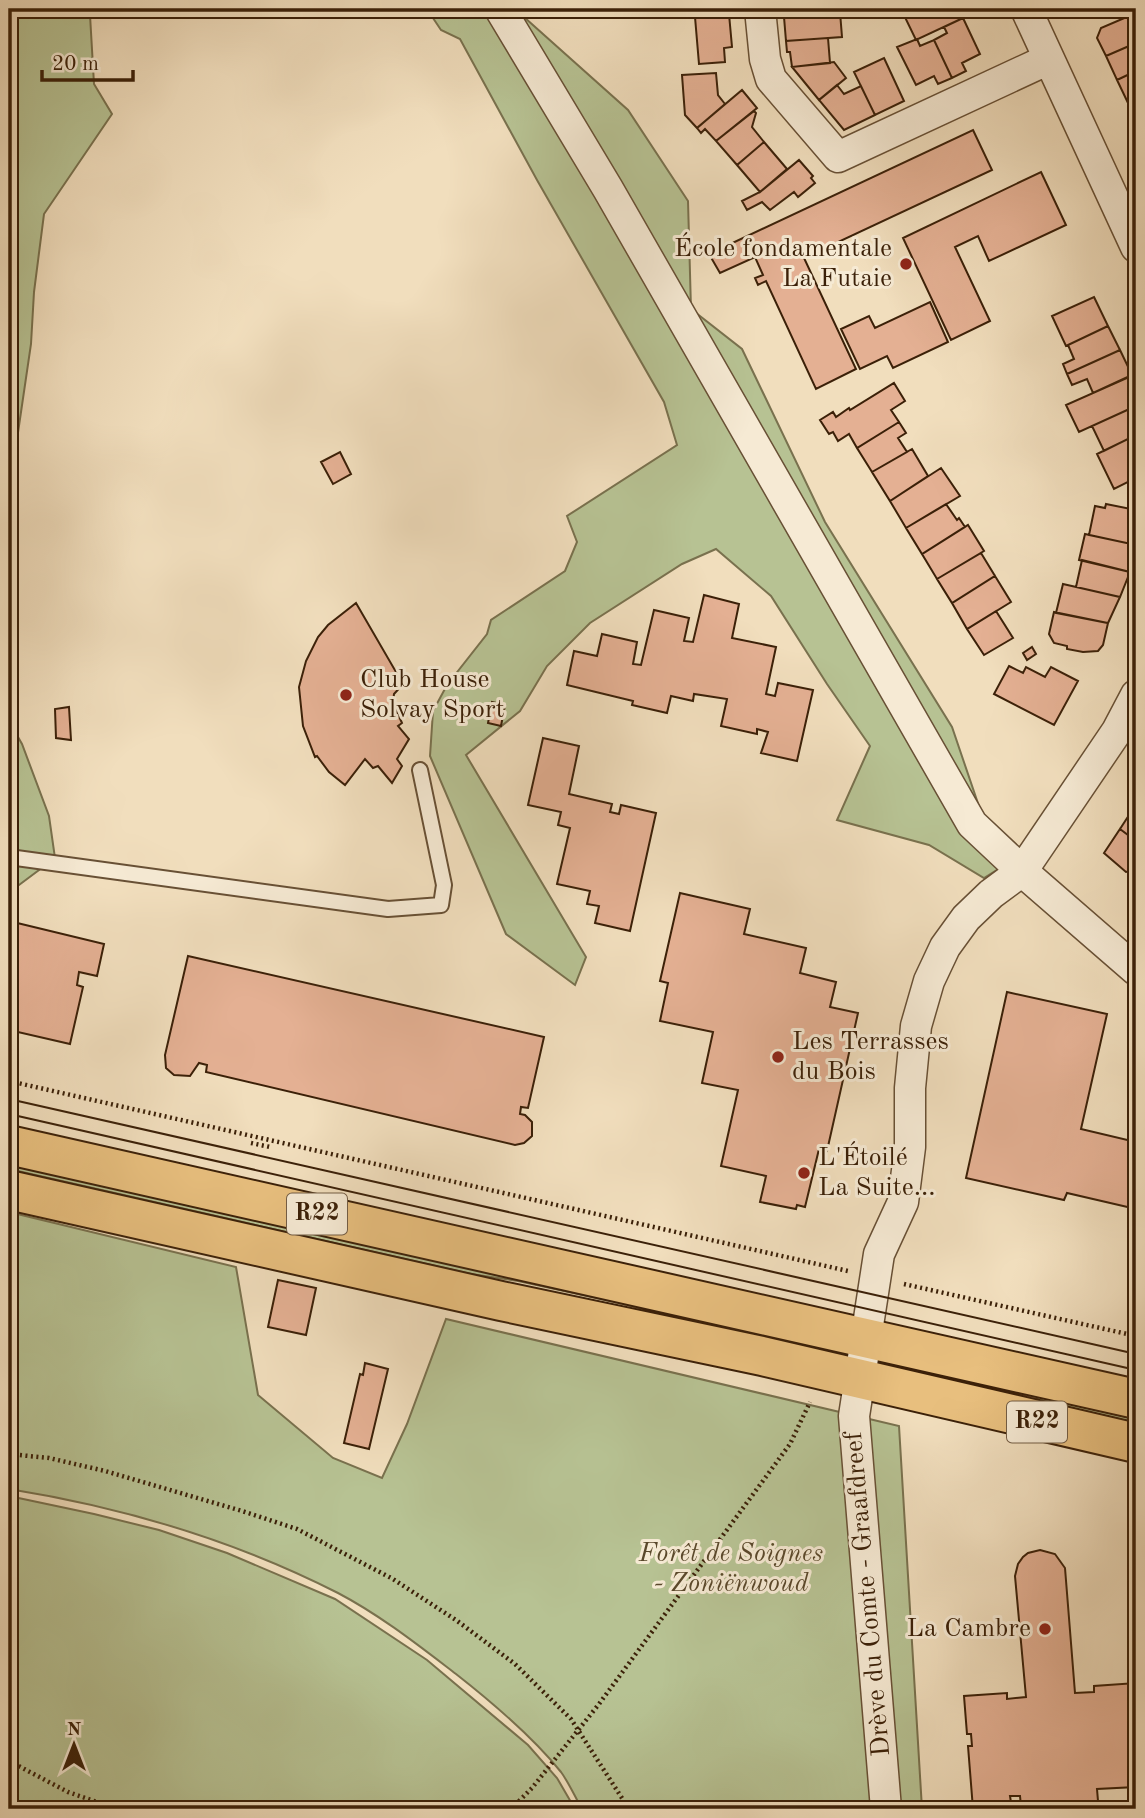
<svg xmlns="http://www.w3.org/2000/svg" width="1145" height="1818" viewBox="0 0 1145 1818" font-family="'Old Standard TT',serif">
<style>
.green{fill:#b7c293;stroke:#79714e;stroke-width:2}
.building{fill:#e4b093;stroke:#3b2008;stroke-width:2}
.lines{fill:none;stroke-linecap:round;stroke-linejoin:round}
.service-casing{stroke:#685035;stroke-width:18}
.minor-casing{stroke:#685035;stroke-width:33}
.primary-casing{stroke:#3b2008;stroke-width:42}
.path{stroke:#3b2008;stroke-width:4.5;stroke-dasharray:2 3.5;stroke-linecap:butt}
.service{stroke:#f6ead4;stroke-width:14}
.minor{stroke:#f6ead4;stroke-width:30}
.primary{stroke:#e8bf7e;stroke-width:38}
.tram{stroke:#3b2008;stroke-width:2}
.poi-dot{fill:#8f2418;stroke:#f6ead4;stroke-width:2.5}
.labels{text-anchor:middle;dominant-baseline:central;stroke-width:6;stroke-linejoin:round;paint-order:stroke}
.shield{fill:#f6ead4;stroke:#735d45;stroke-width:2}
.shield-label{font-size:24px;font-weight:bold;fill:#3b2008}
.poi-label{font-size:26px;fill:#3b2008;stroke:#f6ead4;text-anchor:start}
.park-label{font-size:26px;font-style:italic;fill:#5a482b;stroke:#f6ead4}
.street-label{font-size:26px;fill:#3b2008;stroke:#f6ead4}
</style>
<rect width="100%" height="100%" fill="#f1debd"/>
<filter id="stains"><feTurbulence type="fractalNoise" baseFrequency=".00286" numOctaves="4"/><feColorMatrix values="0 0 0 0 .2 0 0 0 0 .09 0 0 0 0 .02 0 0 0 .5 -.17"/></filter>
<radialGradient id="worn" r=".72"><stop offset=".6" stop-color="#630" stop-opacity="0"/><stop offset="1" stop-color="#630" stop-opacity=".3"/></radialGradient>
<path class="green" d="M9,9H84L90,15L94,84L112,114L44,214L34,292L31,344L15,453L9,471Z
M427,9H515L628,110L688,201L691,309L742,349L825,522L952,727L1000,868L984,878L929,845L837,820L870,746L827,684L771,596L716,549L682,564L590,623L547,666L520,711L466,755L586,957L575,985L506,934L430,756L433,711L447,685L487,634L491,620L565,571L577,542L567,516L677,445L664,402L537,180L460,39L441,30Z
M9,595L13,617L9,698L14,730L22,744L49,816L55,858L19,885L9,884Z
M9,1159L757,1333L518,1281L471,1274L9,1169Z
M9,1212L236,1267L258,1395L333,1458L382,1478L407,1424L446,1319L899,1426L922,1809H582C575,1797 569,1783 561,1772C531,1735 493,1703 456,1674C418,1645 380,1615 338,1593C236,1541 121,1507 9,1489Z
M1038,1391L1136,1413V1424L1036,1403Z
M9,1496L94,1514L159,1530L227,1553L335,1599L427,1660L528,1745L557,1778L575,1809H9Z"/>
<path class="building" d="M680,9H730L731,10L729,14L681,18Z
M783,9H838V12L784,17Z
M901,9H959L963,18L916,40Z
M840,12L842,37L786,41L784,17Z
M1136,13V43L1106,56L1097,38L1101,28Z
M729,14L732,47L724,48L725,62L699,64L695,17Z
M963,18L980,54L962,63L966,71L952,78L934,40L947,33L944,27Z
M828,38L830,63L792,67L790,52H787L786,41Z
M917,39L920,46L934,40L952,78L938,84L934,76L916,85L897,47Z
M1136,43V71L1117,80L1106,56Z
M884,58L904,101L875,115L854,72Z
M834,62L846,78L819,100L792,67Z
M1136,71V101L1129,105L1117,80Z
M716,73L718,95L725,104L697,128L685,115L682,75Z
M837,85L844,94L861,86L875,115L844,130L819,100Z
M742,90L757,108L716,141L705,129L701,133L697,128Z
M754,111L756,113L752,127L764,142L737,165L716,141Z
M973,130L992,170L804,258L856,369L816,389L766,281L758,285L755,278L763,275L755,257L720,273L709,254Z
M764,142L787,169L760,192L737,165Z
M799,160L813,176L811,178L815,183L798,197L794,192L770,210L762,202L747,210L742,201L760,192Z
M1041,172L1066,225L989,261L978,236L955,247L990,321L951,340L903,238Z
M1094,297L1108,326L1066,346L1052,316Z
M930,302L948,342L893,368L887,356L860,369L841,329L869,316L875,328Z
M1108,326L1120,350L1067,374L1063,364L1074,359L1068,345Z
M1120,350L1132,375L1093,393L1087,379L1072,385L1067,374Z
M1129,377L1136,393V406L1079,432L1066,405Z
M894,383L905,401L891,410L899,422L857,448L849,434L838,441L833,432L829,434L820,420L833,412L836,417L849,408L850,410Z
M1136,406V435L1104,451L1092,426Z
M899,422L906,433L898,438L907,452L872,472L857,448Z
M1136,435V478L1114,489L1097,454Z
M912,449L928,476L890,501L872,472Z
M340,452L351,474L333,484L321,462Z
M941,468L960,496L906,528L890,501Z
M946,504L957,520L959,518L965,527L922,554L906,528Z
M1106,504L1136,510V545L1089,535L1095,506L1105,508Z
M968,525L984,551L937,579L922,554Z
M1085,534L1136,545V554L1130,572L1079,560Z
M981,553L995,576L952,603L937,579Z
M1082,560L1130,572L1120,597L1076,587Z
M995,576L1011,602L967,629L952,603Z
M1063,584L1120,597L1108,623L1056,613Z
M704,595L739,604L732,638L776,647L766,694L775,696L778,683L813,690L797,761L761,753L768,732L757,729V734L721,726L727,699L694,694L693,701L671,696L667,713L632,705L633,701L567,685L574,651L597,656L602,634L637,642L633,664L641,665L654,610L689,618L684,641L693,642Z
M356,603L403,684L394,694L393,703L402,723L398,726L409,739L397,759L402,766L392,783L378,766L373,768L365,759L345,785L329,772L317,756L315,757L303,726L299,687L306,661L318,637L328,625Z
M996,611L1013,638L984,655L967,629Z
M1054,612L1108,623L1103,645L1098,651L1083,652L1067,649V646L1054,643L1049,634Z
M1032,647L1036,654L1027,660L1023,653Z
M1009,666L1023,673L1026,667L1045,677L1051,667L1078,681L1054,725L994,694Z
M492,702L505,705L501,726L488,723Z
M69,707L71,740L56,738L55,709Z
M543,738L579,746L569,794L612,804L610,812L619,814L621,805L656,813L630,931L595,923L599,906L587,904L590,891L557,884L570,828L558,825L561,812L528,805Z
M1136,810V841L1120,829L1131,812Z
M1120,829L1136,841V870L1126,872L1104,853Z
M680,893L750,909L744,934L806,948L800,973L836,982L830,1007L858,1013L827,1151L819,1149L805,1207L797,1205L796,1209L760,1202L766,1176L721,1166L738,1090L702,1083L713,1032L660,1021L668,983L660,981Z
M9,921L104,944L97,976L79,972L77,985L83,987L70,1044L9,1030Z
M188,956L544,1037L528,1108L521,1107L520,1114L525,1115L532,1122V1136L524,1143L515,1145L206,1072L207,1065L199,1063L190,1076L174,1075L166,1068L165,1055Z
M1007,992L1107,1014L1081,1129L1136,1142V1209L1067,1193L1064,1200L966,1178Z
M278,1280L316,1288L306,1335L268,1327Z
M365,1363L388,1369L369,1449L344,1443L360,1374L363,1375Z
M1040,1550L1055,1554L1065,1568L1075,1693L1094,1692V1686L1136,1683V1787L1097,1789L1098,1801L1082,1803L1083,1809H1036V1806H1021L1020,1796H1010L1012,1809H973L968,1746H972L971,1734H967L964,1696L1007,1693V1699L1026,1697L1015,1576L1018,1564L1023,1557L1028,1553Z"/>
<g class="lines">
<g class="service-casing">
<path id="service" d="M9,857L388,909L441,905L444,885L420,770"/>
</g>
<g class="minor-casing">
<path id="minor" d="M500,9L608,189L972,824L1022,871L1136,970
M760,9L765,59L771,79L838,157L1049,59
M1026,9L1136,247
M886,1809L854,1416L879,1254L903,1202L910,1147V1088L916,1026L929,981L945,947L966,918L991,894L1022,871L1117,731L1136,695"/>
</g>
<g class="primary-casing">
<path id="primary" d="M9,1145L1136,1399
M9,1190L501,1301L762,1356L1136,1443"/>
</g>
<path class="path" d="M9,1081L848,1271
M251,1143L270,1147
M904,1284L1136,1336
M9,1454L49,1458L105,1471L242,1511L297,1529L393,1579L456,1620L515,1664L571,1719L629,1809
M9,1761L68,1792L117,1809
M511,1809L532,1788L599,1704L790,1444L810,1402"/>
<use href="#service" class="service"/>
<use href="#minor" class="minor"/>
<use href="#primary" class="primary"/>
<path class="tram" d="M9,1099L1136,1354
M9,1114L1136,1370"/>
</g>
<g class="poi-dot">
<circle cx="906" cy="264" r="7"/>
<circle cx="346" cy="695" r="7"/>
<circle cx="778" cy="1057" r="7"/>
<circle cx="804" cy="1173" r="7"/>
<circle cx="1045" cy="1629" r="7"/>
</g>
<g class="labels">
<g class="shield">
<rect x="287" y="1193.5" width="60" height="41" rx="5"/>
<rect x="1007" y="1401.5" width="60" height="41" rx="5"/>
</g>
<g class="shield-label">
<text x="317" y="1214">R22</text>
<text x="1037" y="1422">R22</text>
</g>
<g class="poi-label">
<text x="892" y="249" text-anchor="end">École fondamentale<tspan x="892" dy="30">La Futaie</tspan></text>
<text x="360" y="680">Club House<tspan x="360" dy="30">Solvay Sport</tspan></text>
<text x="792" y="1042">Les Terrasses<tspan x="792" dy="30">du Bois</tspan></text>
<text x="818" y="1158">L'Étoilé<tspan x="818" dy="30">La Suite...</tspan></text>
<text x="1031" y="1629" text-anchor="end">La Cambre</text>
</g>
<g class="park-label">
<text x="731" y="1554">Forêt de Soignes<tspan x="731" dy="30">- Zoniënwoud</tspan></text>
</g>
<g class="street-label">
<text transform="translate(868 1594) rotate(-95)">Drève du Comte - Graafdreef</text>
</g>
</g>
<rect width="1145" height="1818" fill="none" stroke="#f1debd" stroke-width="35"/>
<rect x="10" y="10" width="1124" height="1797" fill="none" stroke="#3b2008" stroke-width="3.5"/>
<rect x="18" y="18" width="1110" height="1783" fill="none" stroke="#3b2008" stroke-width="2"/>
<g transform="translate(74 1745)" stroke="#f6ead4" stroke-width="5" paint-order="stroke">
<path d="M0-5L12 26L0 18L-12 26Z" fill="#3b2008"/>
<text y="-10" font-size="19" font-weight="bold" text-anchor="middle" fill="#3b2008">N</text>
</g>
<path d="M42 70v10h91v-10" fill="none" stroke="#3b2008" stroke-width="3.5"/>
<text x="52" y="70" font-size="21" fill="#3b2008" stroke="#f6ead4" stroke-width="5" paint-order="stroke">20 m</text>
<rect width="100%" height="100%" filter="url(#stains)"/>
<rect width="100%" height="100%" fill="url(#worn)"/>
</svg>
